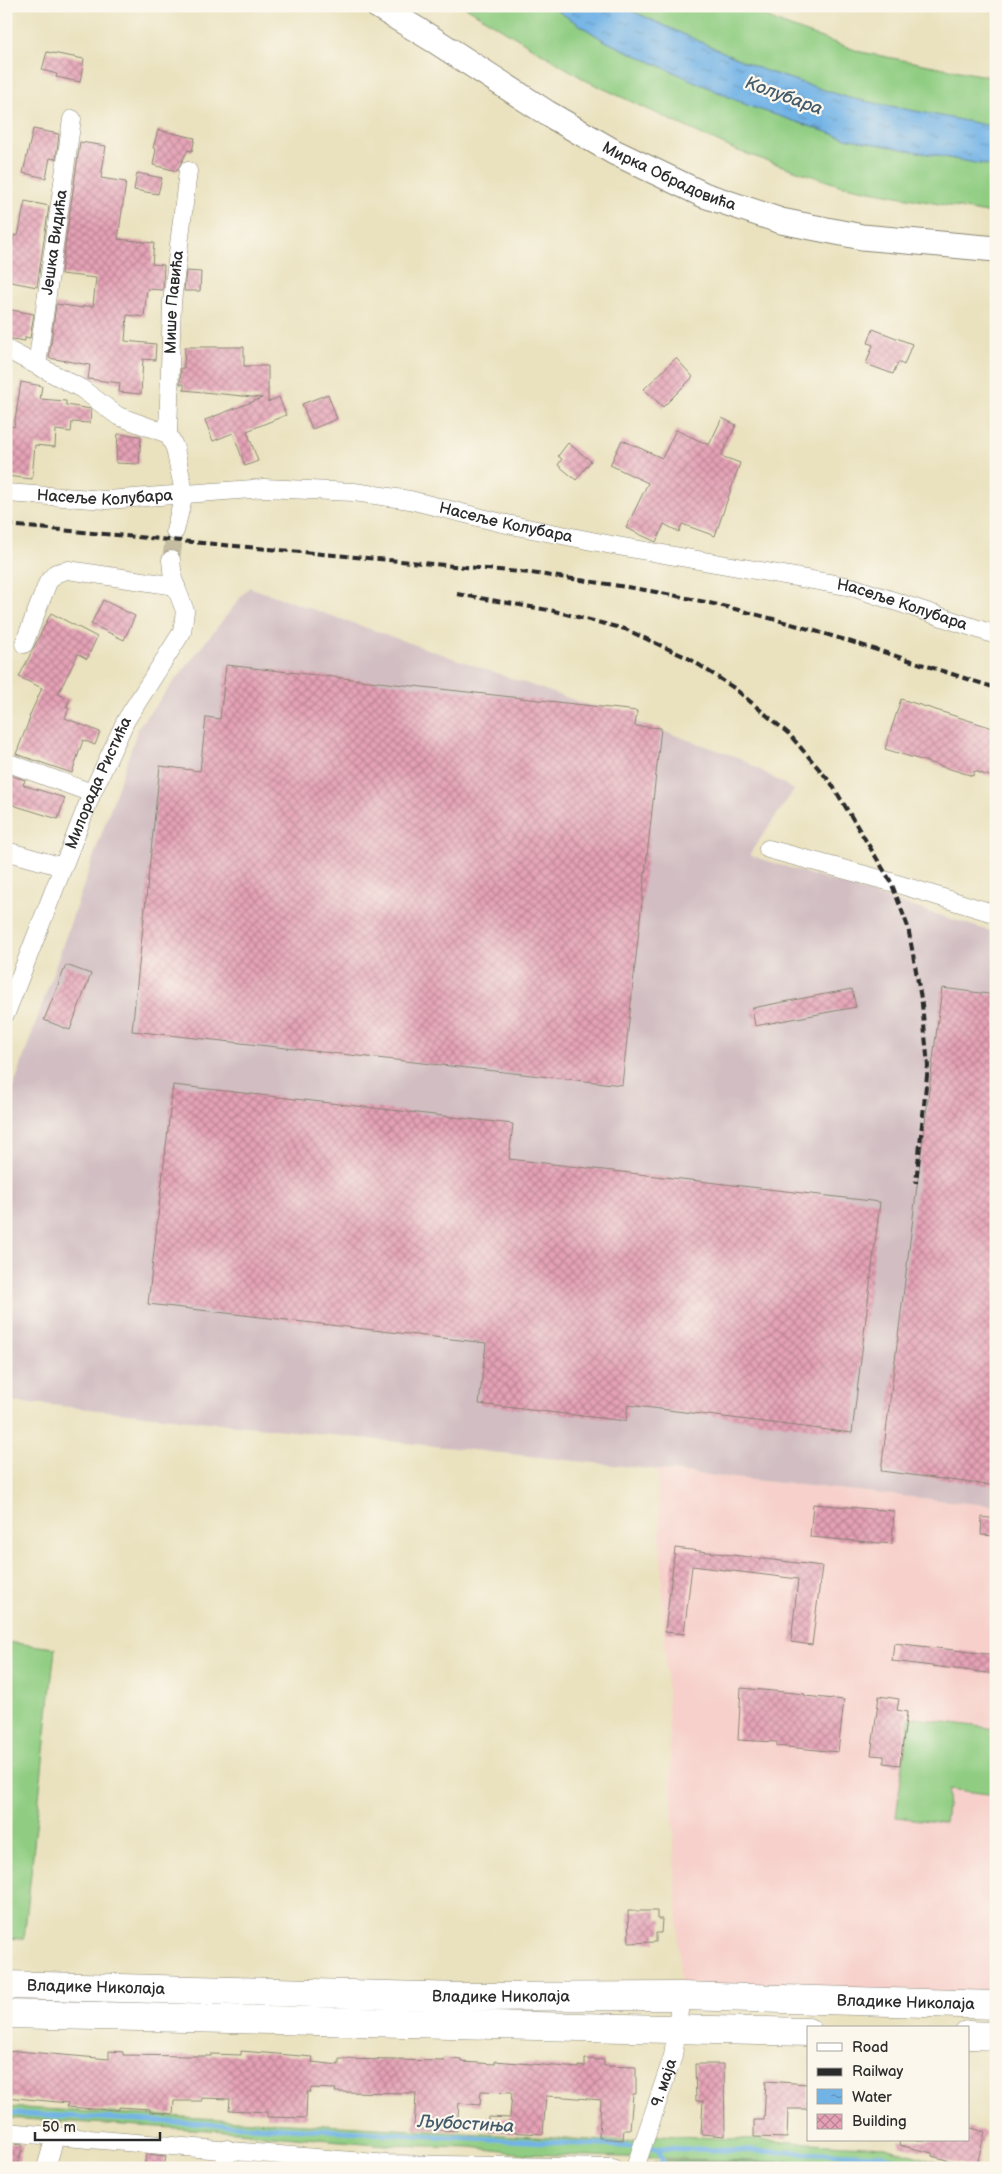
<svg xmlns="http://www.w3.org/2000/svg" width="1002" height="2174" viewBox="0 0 1002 2174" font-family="'Balsamiq Sans',sans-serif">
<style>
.built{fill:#f7d0cb}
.industrial{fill:#d2bec2}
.grass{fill:#90cd82;stroke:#5e7c56}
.forest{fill:url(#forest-firs);stroke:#506e4e}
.water{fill:url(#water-ripples);stroke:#4e6f88}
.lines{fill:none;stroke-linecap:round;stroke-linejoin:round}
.stream{stroke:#72b3e6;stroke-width:5}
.building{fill:url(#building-cross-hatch)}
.street-tunnel{stroke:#c4bda1;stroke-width:18;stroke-dasharray:18 9;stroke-linecap:butt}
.street-casing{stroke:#8a8675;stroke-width:19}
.secondary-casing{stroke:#8a8675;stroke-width:27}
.primary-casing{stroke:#8a8675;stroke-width:29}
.street{stroke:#fff;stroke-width:18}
.secondary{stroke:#fff;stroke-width:25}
.primary{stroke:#fff;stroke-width:28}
.rail{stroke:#2b2b2b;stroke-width:4;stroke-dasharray:8 4;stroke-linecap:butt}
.labels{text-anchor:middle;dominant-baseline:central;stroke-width:4.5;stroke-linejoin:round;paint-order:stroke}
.street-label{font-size:16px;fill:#2b2b2b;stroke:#fbf7ec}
.water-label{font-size:18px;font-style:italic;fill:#445b6c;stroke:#fbf7ec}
</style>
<defs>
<pattern id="forest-firs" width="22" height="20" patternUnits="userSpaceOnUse" patternTransform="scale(1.25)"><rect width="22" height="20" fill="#74b070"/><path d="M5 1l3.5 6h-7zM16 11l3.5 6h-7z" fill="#5f8f5c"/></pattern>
<pattern id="water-ripples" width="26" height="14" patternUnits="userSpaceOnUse" patternTransform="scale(1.25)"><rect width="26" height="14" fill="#72b3e6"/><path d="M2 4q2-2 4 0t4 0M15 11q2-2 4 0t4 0" fill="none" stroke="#5e92bb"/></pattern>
<pattern id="building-cross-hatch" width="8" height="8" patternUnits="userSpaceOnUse" patternTransform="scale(1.25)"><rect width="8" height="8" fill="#e5a1b6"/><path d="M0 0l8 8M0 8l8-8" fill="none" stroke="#ba8394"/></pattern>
</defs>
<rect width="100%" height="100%" fill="#fbf7ec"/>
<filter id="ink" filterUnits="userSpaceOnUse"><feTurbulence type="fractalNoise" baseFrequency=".02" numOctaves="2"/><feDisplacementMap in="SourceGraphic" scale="10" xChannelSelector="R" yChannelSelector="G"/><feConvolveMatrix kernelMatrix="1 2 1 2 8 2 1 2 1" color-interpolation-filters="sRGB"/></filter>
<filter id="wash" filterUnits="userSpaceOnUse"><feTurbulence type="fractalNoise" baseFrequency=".0096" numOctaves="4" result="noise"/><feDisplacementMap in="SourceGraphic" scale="20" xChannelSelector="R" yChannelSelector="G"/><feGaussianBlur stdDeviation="1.12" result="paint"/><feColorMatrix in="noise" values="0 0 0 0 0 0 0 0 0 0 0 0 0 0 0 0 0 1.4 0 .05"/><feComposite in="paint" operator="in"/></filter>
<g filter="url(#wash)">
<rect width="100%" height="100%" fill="#eae2bf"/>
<path class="built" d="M657,1470L996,1506V2005L681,1996Z"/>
<path class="industrial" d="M249,587L740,758L794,790L749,855L996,933V1506L42,1404L6,1402V1108L139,726Z"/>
<path class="grass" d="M464,6H550L605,41L749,106L845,138L996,167V213L981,212L839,185L735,150L587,81Z
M621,6H743L782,24L861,52L996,78V127L849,98L763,70Z
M6,1642L55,1648L24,1939L6,1938Z
M909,1717L996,1729V1795L949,1789L945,1823L896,1817Z
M6,2107L624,2142L660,2135L885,2147L956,2168H890L881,2165L525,2154L470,2147L387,2145L225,2131L6,2118Z"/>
<path class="forest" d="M667,2160L881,2165L882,2168H637Z"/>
<path class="water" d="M550,6H621L763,70L849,98L996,127V167L845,138L749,106L605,41Z"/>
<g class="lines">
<path class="stream" d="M6,2113L658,2148L882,2155L923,2168
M658,2148L665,2168"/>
</g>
<g id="blocks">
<path class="building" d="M47,52L84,59L80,82L56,77L57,74L42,70Z
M33,129L59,134L56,159L50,158L46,178L23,173Z
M158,130L195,138L192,151L188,150L177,171L153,165L156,149L153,148Z
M80,142L106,146L101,178L126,182L118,239L154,243L152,264L164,265L163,290L147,289L144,317L127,315L125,341L156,344L155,360L143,359L141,394L119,392L120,383L88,379L90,365L49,358L56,304L83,308V306H93L96,278L61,274Z
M137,173L162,178L158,194L134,190Z
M25,201L49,206L37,287L6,281L14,235L18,236Z
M186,271L201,272L200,291H184Z
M6,309L34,314L30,338L25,337V341L6,338Z
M873,329L912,344L904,365L898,362L893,374L866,364L873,345L868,343Z
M185,347H244V366H268V402L279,397L286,415L247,431L258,461L245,466L233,433L213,441L205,420L262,398L184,390V384H180L181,368H184Z
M676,358L693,377L663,407L644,389Z
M21,382L42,386L40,399L66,401V405L91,409L90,423L72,422L71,432L56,430L55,447L35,445L32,479L6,476V425L14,427Z
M328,394L337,419L312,429L302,404Z
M722,418L736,425L721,456L740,463L715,536L682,524L679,532L664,524L656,542L626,528L648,483L610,465L622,440L662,458L676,430L709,445Z
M118,434L141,436L139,464L116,463Z
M568,443L591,461L576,480L558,465L562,459L558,456Z
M103,600L135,616L124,640L91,624Z
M51,613L97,637L87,659L78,654L58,694L70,699L66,707L69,708L65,718L100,732L95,745L83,740L72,773L16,754L30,718L29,717L42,688L19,677Z
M226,665L637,711L635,726L661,728L622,1085L132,1031L160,766L200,771L206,717L220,719Z
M901,699L996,729V778L974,771L973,776L885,749Z
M9,775L25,780L23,785L65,798L58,819L6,803V784Z
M66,965L91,974L70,1030L44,1020Z
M942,988L996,995V1486L881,1471Z
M852,989L856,1007L755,1026L752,1008Z
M173,1085L513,1124L509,1159L880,1202L852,1433L628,1405L626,1421L479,1404L486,1343L148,1304Z
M813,1504L894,1511L892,1544L810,1537Z
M982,1517L996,1519V1536L981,1535Z
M675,1548L822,1566L812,1645L791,1642L798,1579L692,1566L684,1634L665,1632Z
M894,1643L996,1655V1674L892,1661Z
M741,1688L805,1694V1696L844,1700L838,1752L777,1746V1742L738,1740Z
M879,1696L899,1699L897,1710L907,1712L900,1765L884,1763V1756L871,1755Z
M628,1911H657V1919H662L661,1933H656V1942L629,1943Z
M17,2051L109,2059V2051L123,2052V2055L187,2056H211V2054L241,2055V2051L313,2057L312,2062L339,2065V2059L444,2061V2058L462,2060V2062L495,2064V2061L579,2068V2066L585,2067V2059L604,2060V2066L636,2067V2094H633L630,2129H624L623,2140L599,2138L601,2100L565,2097L546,2096L543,2134L487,2131L488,2117L510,2118L512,2092L481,2091L480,2105L459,2103L457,2131L414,2128L416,2093L335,2092L336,2089L311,2088L310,2092H307L306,2118L267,2117V2112L229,2110L230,2099L202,2098V2101H174L173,2114L150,2112V2109L119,2107V2110L94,2109L67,2107L68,2103L6,2097V2052Z
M695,2064H724L725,2136L701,2134L703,2101H696Z
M766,2081L808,2084V2109H788L787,2138L754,2137V2120H764Z
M968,2127L985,2132L976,2168L932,2156V2153L899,2145L900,2140H968Z
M8,2143L23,2144L17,2168H6Z
M146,2154L166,2156L164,2168H144Z"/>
</g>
</g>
<g filter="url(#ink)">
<use href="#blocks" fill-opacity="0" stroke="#8a8675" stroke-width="1"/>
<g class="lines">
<path class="street-tunnel" d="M171,560L175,531"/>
<g class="street-casing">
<g id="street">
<path d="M6,349L82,389L118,416L168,434L175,448L184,493L175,531"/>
<path id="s1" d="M37,365L72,119"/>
<path id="s2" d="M168,434L172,302L188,171"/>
<path id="s3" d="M6,493L107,500L264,488L354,492L410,500L502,523L612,545L852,587L996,635"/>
<path d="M24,644L48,582L56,573L68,570L176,586"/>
<path d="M6,762L92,793"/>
<path d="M768,849L891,882L996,914"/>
<path d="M6,851L63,867"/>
<path id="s4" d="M6,1013L92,793L126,720L182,632L185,611L173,579L171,560"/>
<path d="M6,2132L388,2164L613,2168"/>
<path d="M46,2168L55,2137"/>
<path d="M225,2168L227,2149"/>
<path id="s5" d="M635,2168L673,2056L681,1996"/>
</g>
</g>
<g class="secondary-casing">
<g id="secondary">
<path id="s6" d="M378,6L434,40L547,113L614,152L704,195L781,221L862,237L996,249"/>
</g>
</g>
<g class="primary-casing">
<g id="primary">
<path id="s7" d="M6,1985L463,1997L681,1996L996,2005"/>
<path d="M6,2014L808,2032"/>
<path d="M968,2035L996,2036"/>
</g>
</g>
<use href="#street" class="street"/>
<use href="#secondary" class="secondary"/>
<use href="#primary" class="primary"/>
<path class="rail" d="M6,525L531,573C586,581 642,588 696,600C798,622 897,657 996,688
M457,594L554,611L625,629L690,659L734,688L789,734L831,783L891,882L908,927L922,1004L928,1066L916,1183"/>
</g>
</g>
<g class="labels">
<g class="street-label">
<text stroke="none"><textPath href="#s6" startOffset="338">Мирка Обрадовића</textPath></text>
<text stroke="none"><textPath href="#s1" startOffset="124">Јешка Видића</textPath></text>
<text stroke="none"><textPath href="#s2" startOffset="132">Мише Павића</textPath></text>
<text stroke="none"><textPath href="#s3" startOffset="99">Насеље Колубара</textPath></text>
<text stroke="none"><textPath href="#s3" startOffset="504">Насеље Колубара</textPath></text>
<text stroke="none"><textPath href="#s3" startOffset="909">Насеље Колубара</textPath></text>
<text stroke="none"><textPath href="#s4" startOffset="248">Милорада Ристића</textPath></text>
<text stroke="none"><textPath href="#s7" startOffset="90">Владике Николаја</textPath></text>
<text stroke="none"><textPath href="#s7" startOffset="495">Владике Николаја</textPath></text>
<text stroke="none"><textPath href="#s7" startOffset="900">Владике Николаја</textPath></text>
<text stroke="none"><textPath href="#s5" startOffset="90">9. маја</textPath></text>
</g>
<g class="water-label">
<text transform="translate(784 96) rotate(20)">Колубара</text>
<text transform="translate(466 2124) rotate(3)">Љубостиња</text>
</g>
</g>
<rect width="1002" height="2174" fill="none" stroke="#fbf7ec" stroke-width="25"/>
<rect x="807" y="2026" width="162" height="115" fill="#fbf7ec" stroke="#a8a59f"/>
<rect x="817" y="2043" width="25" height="8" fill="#ffffff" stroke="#a8a59f"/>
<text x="852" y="2052" font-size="15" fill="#2b2b2b">Road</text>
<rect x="817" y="2068" width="25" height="8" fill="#2b2b2b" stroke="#a8a59f"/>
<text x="852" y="2076" font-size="15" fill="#2b2b2b">Railway</text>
<rect x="817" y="2089" width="25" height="15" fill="url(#water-ripples)" stroke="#a8a59f"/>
<text x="852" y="2102" font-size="15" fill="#2b2b2b">Water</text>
<rect x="817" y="2114" width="25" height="15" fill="url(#building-cross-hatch)" stroke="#a8a59f"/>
<text x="852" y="2126" font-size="15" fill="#2b2b2b">Building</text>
<path d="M35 2132v8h125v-8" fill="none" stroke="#2b2b2b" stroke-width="2.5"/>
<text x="42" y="2132" font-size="15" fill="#2b2b2b" stroke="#fbf7ec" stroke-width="4" paint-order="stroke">50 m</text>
</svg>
